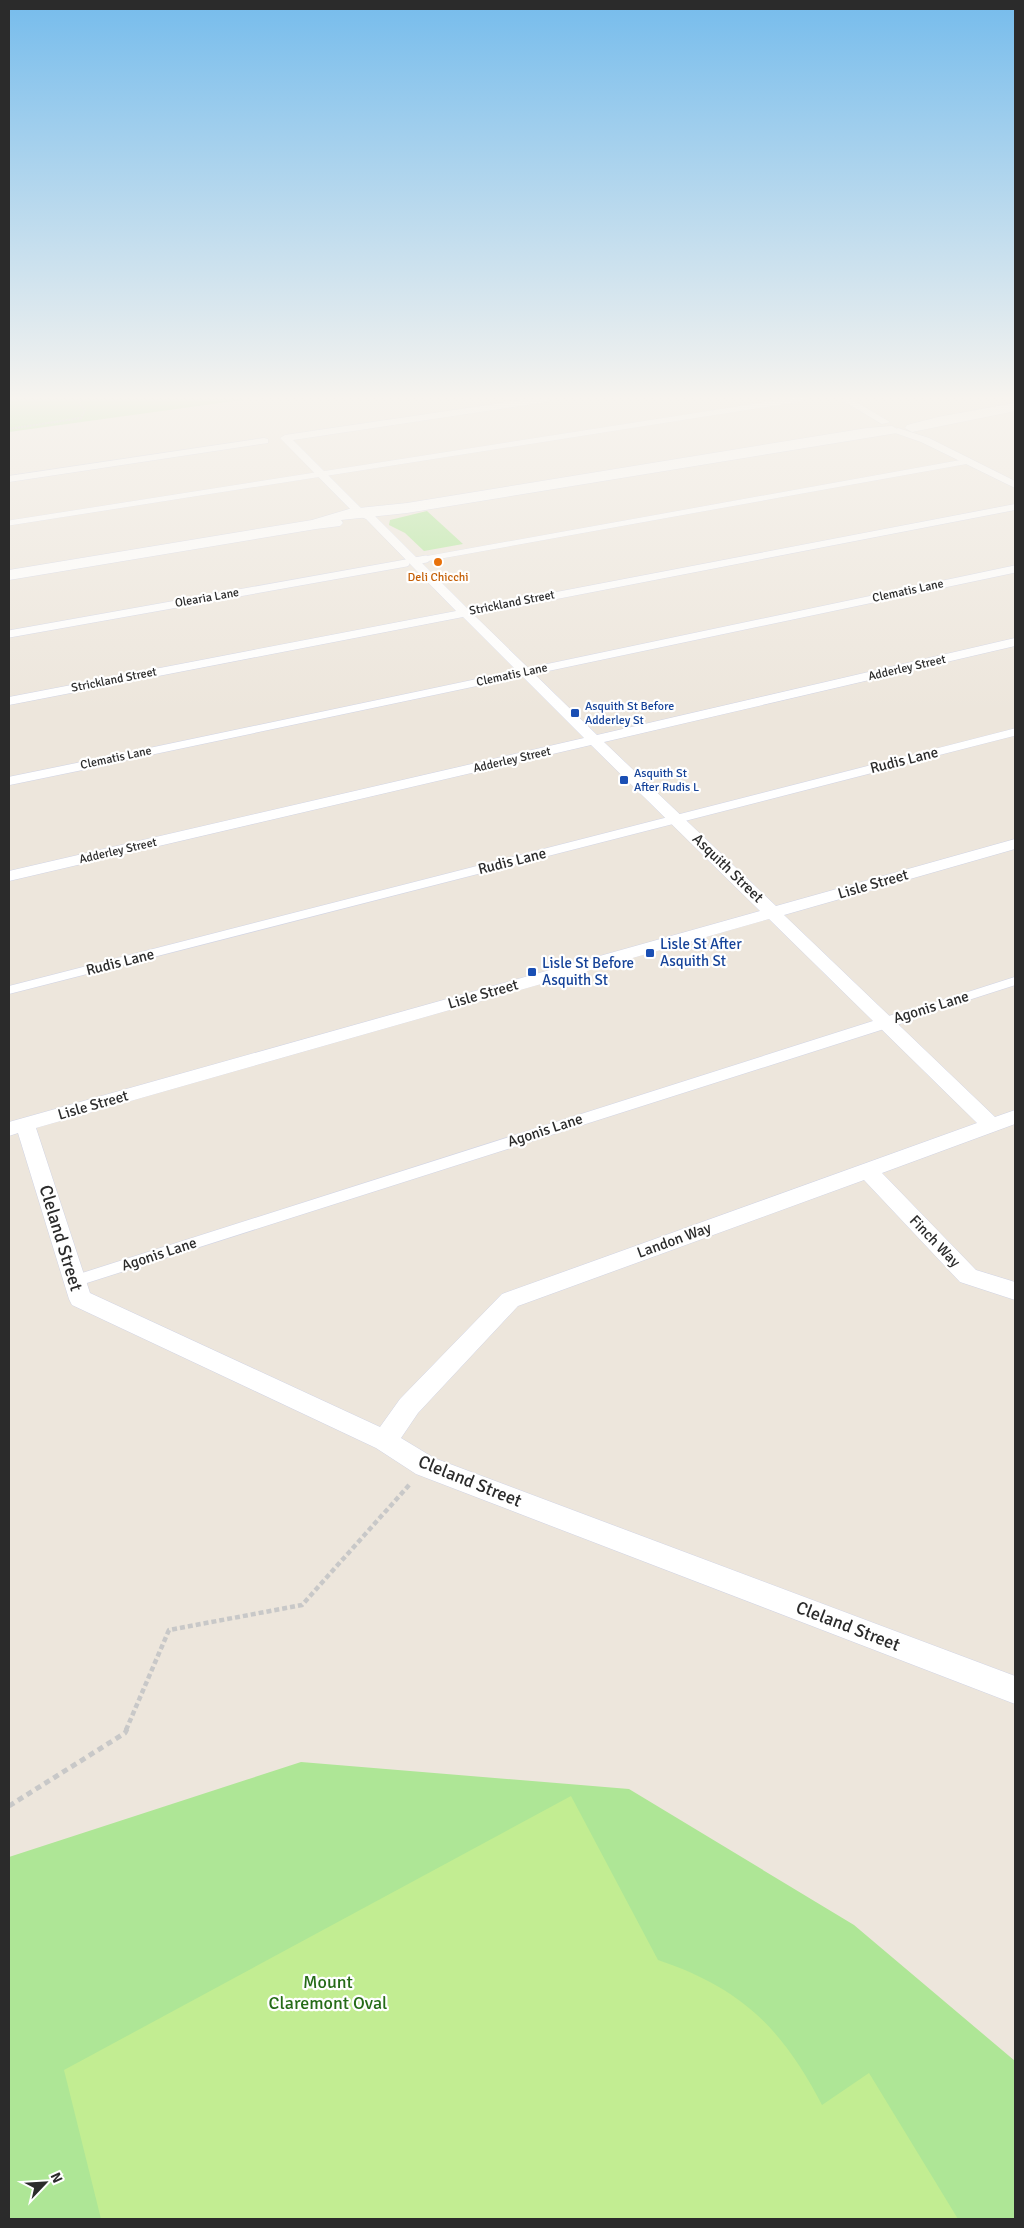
<svg xmlns="http://www.w3.org/2000/svg" width="1024" height="2228" viewBox="0 0 1024 2228" font-family="Signika,sans-serif">
	<style>
		.green { fill: #aee696 }
		.pitch { fill: #c2ed92 }
		.lines { fill: none; stroke-linecap: round; stroke-linejoin: round }
		.lane-far3-casing { stroke: #d1d4e4; stroke-width: 5.5 }
		.lane-far2-casing { stroke: #d1d4e4; stroke-width: 8 }
		.lane-far1-casing { stroke: #d1d4e4; stroke-width: 9 }
		.lane-casing { stroke: #d1d4e4; stroke-width: 12 }
		.street-casing { stroke: #d1d4e4; stroke-width: 1 }
		.secondary-casing { stroke: #d1d4e4; stroke-width: 1 }
		.path-far2 { stroke: #c8c8c8; stroke-width: 2; stroke-dasharray: 2 1; stroke-linecap: butt }
		.path-far1 { stroke: #c8c8c8; stroke-width: 4.5; stroke-dasharray: 5 3; stroke-linecap: butt }
		.path { stroke: #c8c8c8; stroke-width: 5; stroke-dasharray: 6 4.5; stroke-linecap: butt }
		.lane-far3 { stroke: #fff; stroke-width: 5 }
		.lane-far2 { stroke: #fff; stroke-width: 7 }
		.lane-far1 { stroke: #fff; stroke-width: 8 }
		.lane { stroke: #fff; stroke-width: 11 }
		.street { fill: #fff; fill-rule: evenodd }
		.secondary { fill: #fff; fill-rule: evenodd }
		.food-dot { fill: #e8710a; stroke: #fff; stroke-width: 2 }
		.transit-dot { fill: #1a4fb4; stroke: #fff; stroke-width: 2 }
		.labels { text-anchor: middle; dominant-baseline: central; stroke-width: 4.5; stroke-linejoin: round; paint-order: stroke }
		.far-food-label { font-size: 12px; fill: #c56008; stroke: #fff }
		.far-street-label { font-size: 12px; fill: #2b2b2b; stroke: #fff }
		.far-transit-label { font-size: 12px; fill: #164399; stroke: #fff; text-anchor: start }
		.street-label { font-size: 15px; fill: #2b2b2b; stroke: #fff }
		.transit-label { font-size: 15px; fill: #164399; stroke: #fff; text-anchor: start }
		.near-street-label { font-size: 18px; fill: #2b2b2b; stroke: #fff }
		.near-park-label { font-size: 18px; fill: #256b17; stroke: #fff }
	</style>
	<rect width="100%" height="100%" fill="#ede6dc"/>
	<!-- green -->
	<path class="green" d="M 9,399 L 249,399 L 9,432 Z
		M 427,511 L 463,544 L 424,551 L 405,533 L 389,525 L 390,520 Z
		M 301,1762 L 629,1789 L 854,1925 L 1015,2061 L 1015,2219 L 9,2219 L 9,1857 Z"/>
	<!-- pitch -->
	<path class="pitch" d="M 571,1796 L 658,1960 C 741,1988 782,2028 822,2105 L 869,2073 L 958,2219 L 101,2219 L 64,2070 Z"/>
	<g class="lines">
		<defs>
			<path id="lane-far3" d="M 9,523 L 801,399
				M 419,560 L 969,461"/>
			<path id="lane-far2" d="M 415,561 L 426,559
				M 9,634 L 406,563
				M 100,762 L 1015,569
				M 898,762 L 1015,732"/>
			<path id="lane-far1" d="M 9,781 L 106,761
				M 9,990 L 903,761
				M 909,1015 L 1015,981"/>
			<path id="lane" d="M 75,1281 L 913,1014"/>
			<path id="street" d="M 528,399 L 551,399 L 546,402 L 293,440 L 364,511 L 374,515 L 468,609 L 1015,504 L 1015,510 L 474,615 L 597,735 L 1015,638 L 1015,646 L 604,742 L 776,906 L 1015,839 L 1015,849 L 784,915 L 995,1117 L 1015,1110 L 1015,1124 L 882,1173 L 976,1270 L 1015,1282 L 1015,1300 L 960,1282 L 864,1180 L 518,1306 L 418,1413 L 401,1438 L 434,1458 L 1015,1676 L 1015,1704 L 416,1474 L 376,1448 L 72,1305 L 69,1299 L 18,1133 L 9,1136 L 9,1122 L 760,911 L 591,745 L 9,881 L 9,871 L 584,738 L 463,617 L 9,705 L 9,697 L 456,611 L 366,519 L 356,515 L 280,438 L 285,435 ZM 769,919 L 977,1123 L 502,1294 L 400,1399 L 380,1427 L 90,1293 L 36,1128 Z
				M 840,399 L 851,399 L 890,422 L 882,424 Z
				M 898,428 L 929,438 L 1015,481 L 1015,488 L 921,442 L 895,433 L 893,431 Z
				M 264,438 L 268,439 L 268,443 L 9,482 L 9,476 Z"/>
			<path id="secondary" d="M 1015,403 L 1015,411 L 912,432 L 905,428 L 907,425 L 938,417 Z
				M 892,426 L 899,430 L 897,433 L 407,513 L 341,520 L 343,523 L 340,526 L 316,529 L 9,580 L 9,570 L 312,520 L 349,509 L 407,503 L 867,428 Z"/>
		</defs>
		<!-- lane-far3 casing -->
		<use href="#lane-far3" class="lane-far3-casing"/>
		<!-- lane-far2 casing -->
		<use href="#lane-far2" class="lane-far2-casing"/>
		<!-- lane-far1 casing -->
		<use href="#lane-far1" class="lane-far1-casing"/>
		<!-- lane casing -->
		<use href="#lane" class="lane-casing"/>
		<!-- street casing -->
		<use href="#street" class="street-casing"/>
		<!-- secondary casing -->
		<use href="#secondary" class="secondary-casing"/>
		<!-- path-far2 -->
		<path class="path-far2" d="M 9,429 L 81,418 L 85,410 L 79,403 L 84,399"/>
		<!-- path-far1 -->
		<path class="path-far1" d="M 126,1730 L 169,1630 L 302,1605 L 410,1484"/>
		<!-- path -->
		<path class="path" d="M 9,1806 L 125,1733 L 127,1729"/>
		<!-- lane-far3 -->
		<use href="#lane-far3" class="lane-far3"/>
		<!-- lane-far2 -->
		<use href="#lane-far2" class="lane-far2"/>
		<!-- lane-far1 -->
		<use href="#lane-far1" class="lane-far1"/>
		<!-- lane -->
		<use href="#lane" class="lane"/>
		<!-- street -->
		<use href="#street" class="street"/>
		<!-- secondary -->
		<use href="#secondary" class="secondary"/>
	</g>
	<!-- sky -->
	<linearGradient id="sky" x2="0" y2="1"><stop stop-color="#76bcec"/><stop offset="0.56" stop-color="#f7f4ef"/><stop offset="1" stop-color="#f7f4ef" stop-opacity="0"/></linearGradient>
	<rect width="1024" height="711" fill="url(#sky)"/>
	<!-- markers -->
	<circle class="food-dot" cx="438" cy="562" r="5"/>
	<g class="transit-dot">
		<rect x="570" y="708" width="10" height="10" rx="2.5"/>
		<rect x="619" y="775" width="10" height="10" rx="2.5"/>
		<rect x="645" y="948" width="10" height="10" rx="2.5"/>
		<rect x="527" y="967" width="10" height="10" rx="2.5"/>
	</g>
	<g class="labels">
		<!-- far-food labels -->
		<g class="far-food-label">
			<text x="438" y="577">Deli Chicchi</text>
		</g>
		<!-- far-street labels -->
		<g class="far-street-label">
			<text transform="translate(908 591) rotate(-12)">Clematis Lane</text>
			<text transform="translate(207 598) rotate(-10)">Olearia Lane</text>
			<text transform="translate(512 603) rotate(-11)">Strickland Street</text>
			<text transform="translate(907 668) rotate(-13)">Adderley Street</text>
			<text transform="translate(512 675) rotate(-12)">Clematis Lane</text>
			<text transform="translate(114 680) rotate(-11)">Strickland Street</text>
			<text transform="translate(116 758) rotate(-12)">Clematis Lane</text>
			<text transform="translate(512 760) rotate(-13)">Adderley Street</text>
			<text transform="translate(118 851) rotate(-13)">Adderley Street</text>
		</g>
		<!-- far-transit labels -->
		<g class="far-transit-label">
			<text x="585" y="706">Asquith St Before<tspan x="585" dy="14">Adderley St</tspan></text>
			<text x="634" y="773">Asquith St<tspan x="634" dy="14">After Rudis L</tspan></text>
		</g>
		<!-- street labels -->
		<g class="street-label">
			<text transform="translate(904 760) rotate(-14)">Rudis Lane</text>
			<text transform="translate(512 861) rotate(-14)">Rudis Lane</text>
			<text transform="translate(728 868) rotate(44)">Asquith Street</text>
			<text transform="translate(873 884) rotate(-16)">Lisle Street</text>
			<text transform="translate(120 962) rotate(-14)">Rudis Lane</text>
			<text transform="translate(483 994) rotate(-16)">Lisle Street</text>
			<text transform="translate(931 1007) rotate(-17)">Agonis Lane</text>
			<text transform="translate(93 1105) rotate(-16)">Lisle Street</text>
			<text transform="translate(545 1130) rotate(-18)">Agonis Lane</text>
			<text transform="translate(674 1240) rotate(-20)">Landon Way</text>
			<text transform="translate(935 1241) rotate(46)">Finch Way</text>
			<text transform="translate(159 1254) rotate(-18)">Agonis Lane</text>
		</g>
		<!-- transit labels -->
		<g class="transit-label">
			<text x="660" y="944">Lisle St After<tspan x="660" dy="17">Asquith St</tspan></text>
			<text x="542" y="963">Lisle St Before<tspan x="542" dy="17">Asquith St</tspan></text>
		</g>
		<!-- near-street labels -->
		<g class="near-street-label">
			<text transform="translate(61 1238) rotate(73)">Cleland Street</text>
			<text transform="translate(470 1481) rotate(22)">Cleland Street</text>
			<text transform="translate(848 1626) rotate(21)">Cleland Street</text>
		</g>
		<!-- near-park labels -->
		<g class="near-park-label">
			<text x="328" y="1982">Mount<tspan x="328" dy="21">Claremont Oval</tspan></text>
		</g>
	</g>
	<!-- border -->
	<rect width="1024" height="2228" fill="none" stroke="#2b2b2b" stroke-width="20"/>
	<!-- north arrow -->
	<g transform="translate(45 2183) rotate(65)" stroke="#ffffff" stroke-width="4" paint-order="stroke">
	<path d="M0-4L9 19L0 12L-9 19Z" fill="#2b2b2b"/>
	<text y="-8" font-size="14" font-weight="bold" text-anchor="middle" fill="#2b2b2b">N</text>
	</g>
</svg>
